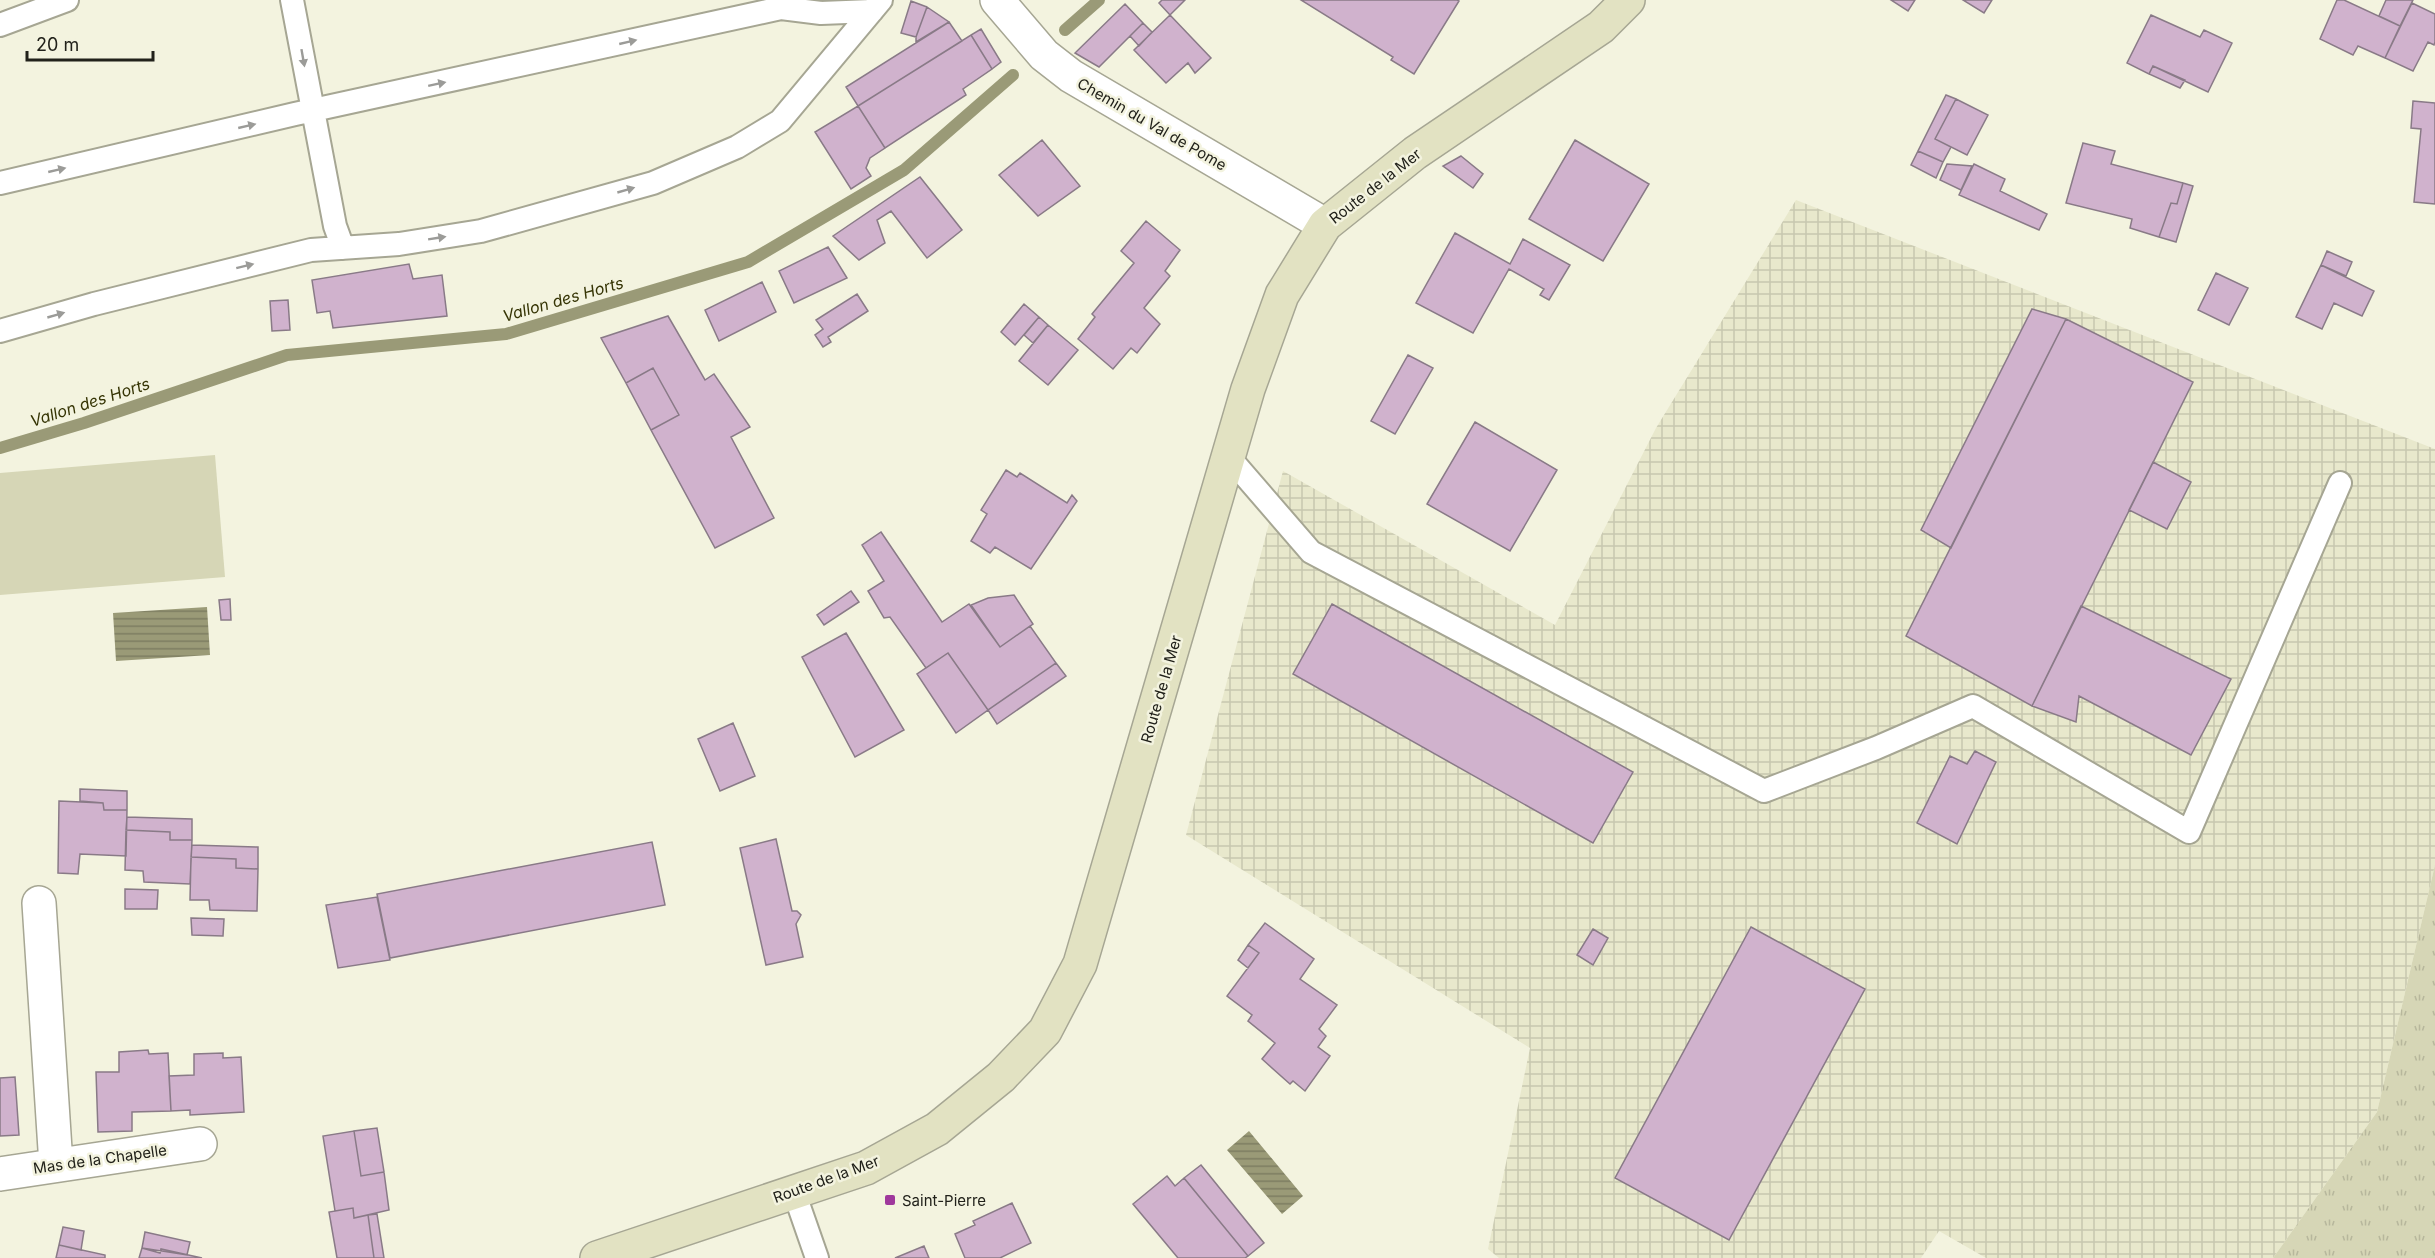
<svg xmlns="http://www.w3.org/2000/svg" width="2435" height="1258" viewBox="0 0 2435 1258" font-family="Inter,sans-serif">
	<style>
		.industrial { fill: url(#industrial-grid) }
		.grass { fill: url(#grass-tufts) }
		.pitch { fill: #d6d6b6 }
		.water { fill: url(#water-rules) }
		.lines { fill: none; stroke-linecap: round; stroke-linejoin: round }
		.stream { stroke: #9a9a77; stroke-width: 12 }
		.building { fill: #d0b2cd; stroke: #897a87; stroke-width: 1.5 }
		.service-casing { stroke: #a6a693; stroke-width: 26 }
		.minor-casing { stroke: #a6a693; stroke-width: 36 }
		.secondary-casing { stroke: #a6a693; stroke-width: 36 }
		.service { stroke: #fff; stroke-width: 22 }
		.minor { stroke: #fff; stroke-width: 33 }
		.secondary { stroke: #e2e2c2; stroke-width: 33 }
		.oneway { fill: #9b9b98 }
		.poi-dot { fill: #9f389c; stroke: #f3f3df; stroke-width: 2 }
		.labels { text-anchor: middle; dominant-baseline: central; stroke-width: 5; stroke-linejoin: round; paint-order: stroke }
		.street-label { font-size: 15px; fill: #21211a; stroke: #f3f3df }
		.poi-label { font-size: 15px; fill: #21211a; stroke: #f3f3df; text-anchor: start }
		.water-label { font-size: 16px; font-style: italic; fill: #353404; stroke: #f3f3df }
	</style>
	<defs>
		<pattern id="industrial-grid" width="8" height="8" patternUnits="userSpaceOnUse" patternTransform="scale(1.5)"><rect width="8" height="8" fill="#e8e8cc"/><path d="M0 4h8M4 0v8" fill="none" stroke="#c7c7af"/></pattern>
		<pattern id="grass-tufts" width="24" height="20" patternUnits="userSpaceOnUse" patternTransform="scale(1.5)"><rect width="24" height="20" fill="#d6d6b6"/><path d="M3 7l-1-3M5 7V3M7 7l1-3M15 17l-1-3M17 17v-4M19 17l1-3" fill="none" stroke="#b7b79c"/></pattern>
		<pattern id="water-rules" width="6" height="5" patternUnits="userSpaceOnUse" patternTransform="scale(1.5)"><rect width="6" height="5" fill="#9a9a77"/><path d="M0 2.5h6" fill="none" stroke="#7d7d61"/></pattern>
	</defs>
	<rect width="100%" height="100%" fill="#f3f3df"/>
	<!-- industrial -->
	<path class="industrial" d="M 1796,200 L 2435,449 L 2435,865 L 2377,1112 L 2273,1258 L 1986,1258 L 1939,1231 L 1921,1258 L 1499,1258 L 1488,1249 L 1530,1048 L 1186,835 L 1283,471 L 1555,625 L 1656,428 Z"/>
	<!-- grass -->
	<path class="grass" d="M 2435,865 L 2435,1258 L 2273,1258 L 2377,1112 Z"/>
	<!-- pitch -->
	<path class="pitch" d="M 215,455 L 225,577 L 0,595 L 0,473 Z"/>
	<!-- water -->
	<path class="water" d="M 207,607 L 210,655 L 116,661 L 113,613 Z
		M 1249,1131 L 1303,1196 L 1282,1214 L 1227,1150 Z"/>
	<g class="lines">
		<!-- stream -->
		<path class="stream" d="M 1065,30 L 1099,0
			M 0,448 L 84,423 L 287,355 L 506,334 L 748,262 L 904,170 L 1013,75"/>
	</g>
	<!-- building -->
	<path class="building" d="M 1162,0 L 1185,0 L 1170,15 L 1159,3 Z
		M 1301,0 L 1457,0 L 1459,1 L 1414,74 L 1391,60 L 1393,57 Z
		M 1891,0 L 1915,0 L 1908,11 Z
		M 1963,0 L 1992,0 L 1984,13 Z
		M 2337,0 L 2344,0 L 2400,26 L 2385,58 L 2358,46 L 2353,55 L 2320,39 Z
		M 2386,0 L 2413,0 L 2400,26 L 2379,16 Z
		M 911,1 L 927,7 L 916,37 L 901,33 Z
		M 2412,3 L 2435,14 L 2435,42 L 2434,45 L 2428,42 L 2413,71 L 2385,58 Z
		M 1125,4 L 1143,23 L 1099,67 L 1075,53 Z
		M 927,7 L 949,22 L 916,42 L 916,37 Z
		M 1170,15 L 1211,58 L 1195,73 L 1188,63 L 1166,83 L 1134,50 Z
		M 2151,15 L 2200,37 L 2204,30 L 2232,43 L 2208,92 L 2153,66 L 2149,74 L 2127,63 Z
		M 949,22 L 962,41 L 858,106 L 846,87 Z
		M 1143,23 L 1152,32 L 1139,46 L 1130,36 Z
		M 981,29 L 1001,62 L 992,69 L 971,35 Z
		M 971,35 L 992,69 L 963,89 L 966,95 L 885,148 L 858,106 Z
		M 2153,66 L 2185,80 L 2180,88 L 2149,74 Z
		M 1946,95 L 1956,99 L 1935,139 L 1951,147 L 1943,162 L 1918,151 Z
		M 1956,99 L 1988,115 L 1967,155 L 1935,139 Z
		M 2413,101 L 2435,103 L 2435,204 L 2414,202 L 2421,129 L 2411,128 Z
		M 858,106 L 885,148 L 870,158 L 866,168 L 871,176 L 851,189 L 815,132 Z
		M 1042,140 L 1080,186 L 1038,216 L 999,175 Z
		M 1575,140 L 1649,184 L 1603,261 L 1529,219 Z
		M 2083,143 L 2115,151 L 2111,164 L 2183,183 L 2177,204 L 2171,203 L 2159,237 L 2130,228 L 2132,219 L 2066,203 Z
		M 1918,151 L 1943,162 L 1936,178 L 1911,165 Z
		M 1461,156 L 1483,174 L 1473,188 L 1443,166 Z
		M 1947,164 L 1972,166 L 1961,190 L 1940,180 Z
		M 1974,164 L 2005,179 L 2000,191 L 2047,214 L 2039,230 L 1959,195 Z
		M 920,177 L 962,230 L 927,258 L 891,211 L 877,220 L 885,243 L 859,260 L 833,236 Z
		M 2183,183 L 2193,186 L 2176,242 L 2159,237 L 2171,203 L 2177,204 Z
		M 1146,221 L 1180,250 L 1165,271 L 1170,276 L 1144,308 L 1160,324 L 1137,353 L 1131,348 L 1113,369 L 1078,339 L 1095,317 L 1092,314 L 1134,263 L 1121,251 Z
		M 1455,233 L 1510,264 L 1523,239 L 1570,265 L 1549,300 L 1540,295 L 1544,289 L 1509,269 L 1473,333 L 1416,303 Z
		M 828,247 L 847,278 L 794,303 L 779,271 Z
		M 2327,251 L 2352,262 L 2346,276 L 2321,265 Z
		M 409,264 L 413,279 L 442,275 L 447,316 L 333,328 L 330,311 L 317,313 L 312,280 Z
		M 2321,265 L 2374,291 L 2362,316 L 2334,303 L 2322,329 L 2296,317 Z
		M 2216,273 L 2248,288 L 2229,325 L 2198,310 Z
		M 762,282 L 776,312 L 719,341 L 705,310 Z
		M 857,294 L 868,311 L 828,337 L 831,342 L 823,347 L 815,335 L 823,329 L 816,320 Z
		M 288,300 L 290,330 L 272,331 L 270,301 Z
		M 1024,304 L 1039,317 L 1015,345 L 1001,332 Z
		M 2032,309 L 2066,319 L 1951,548 L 1921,530 Z
		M 668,316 L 705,380 L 714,374 L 750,427 L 731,437 L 774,518 L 715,548 L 651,430 L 679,415 L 653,368 L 626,383 L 601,338 Z
		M 1039,317 L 1048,325 L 1033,343 L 1024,335 Z
		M 2066,319 L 2193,382 L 2032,706 L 1906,636 Z
		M 1048,325 L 1078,350 L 1048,385 L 1019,361 Z
		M 1408,355 L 1433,368 L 1395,434 L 1371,421 Z
		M 653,368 L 679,415 L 651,430 L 626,383 Z
		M 1475,422 L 1557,470 L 1510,551 L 1427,504 Z
		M 2153,462 L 2191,482 L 2167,529 L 2129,510 Z
		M 1006,470 L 1017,477 L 1020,473 L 1067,503 L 1072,495 L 1077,501 L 1031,569 L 995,547 L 990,553 L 971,541 L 987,514 L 981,510 Z
		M 881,532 L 942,622 L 969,604 L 1000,647 L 1030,626 L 1056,663 L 988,710 L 948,653 L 926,668 L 890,617 L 884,618 L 868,591 L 884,581 L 862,545 Z
		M 851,591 L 859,602 L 824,625 L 817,615 Z
		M 1014,595 L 1033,624 L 1000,647 L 971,605 L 988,598 Z
		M 230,599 L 231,620 L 221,620 L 219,600 Z
		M 1332,604 L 1633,772 L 1593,843 L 1293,674 Z
		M 2081,606 L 2231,679 L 2191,755 L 2079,696 L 2076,722 L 2032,706 Z
		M 846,633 L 904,730 L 855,757 L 802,657 Z
		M 948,653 L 988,710 L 956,733 L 917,674 Z
		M 1056,663 L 1066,676 L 997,724 L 988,710 Z
		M 733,723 L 755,776 L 720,791 L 698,739 Z
		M 1975,751 L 1996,762 L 1957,844 L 1917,823 L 1950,756 L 1967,764 Z
		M 80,789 L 127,791 L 127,810 L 104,810 L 103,803 L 80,801 Z
		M 59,801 L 103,803 L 104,810 L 127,810 L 126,856 L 80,854 L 78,874 L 58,873 Z
		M 127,817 L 192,819 L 192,840 L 170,840 L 170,832 L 126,830 Z
		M 126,830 L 170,832 L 170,840 L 192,840 L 190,884 L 144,882 L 143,871 L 125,870 Z
		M 776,839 L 792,911 L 797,911 L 801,915 L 796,924 L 803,957 L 766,965 L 740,848 Z
		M 652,842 L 665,905 L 390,958 L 377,894 Z
		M 192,845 L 258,847 L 258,869 L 236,868 L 236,859 L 191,857 Z
		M 191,857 L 236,859 L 236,868 L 258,869 L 257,911 L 210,910 L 209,900 L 190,900 Z
		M 125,889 L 158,890 L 157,909 L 125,909 Z
		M 377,897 L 390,960 L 338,968 L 326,905 Z
		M 191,918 L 224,919 L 223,936 L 192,935 Z
		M 1265,923 L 1314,959 L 1300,979 L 1337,1005 L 1319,1029 L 1326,1036 L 1318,1047 L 1330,1056 L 1305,1091 L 1293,1081 L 1290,1084 L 1262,1059 L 1275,1043 L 1248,1021 L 1252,1015 L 1227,996 L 1259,953 L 1248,945 Z
		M 1751,927 L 1865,989 L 1729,1240 L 1615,1178 Z
		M 1593,929 L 1608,938 L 1593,965 L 1577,955 Z
		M 1248,945 L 1259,953 L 1248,968 L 1238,960 Z
		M 148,1050 L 149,1054 L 168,1053 L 171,1111 L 132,1112 L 132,1131 L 98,1132 L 96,1072 L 119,1072 L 119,1052 Z
		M 223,1053 L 223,1058 L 241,1057 L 244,1112 L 190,1115 L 190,1110 L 171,1111 L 169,1076 L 194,1075 L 194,1054 Z
		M 15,1077 L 19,1135 L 0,1136 L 0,1078 Z
		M 377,1128 L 384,1172 L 361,1176 L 354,1131 Z
		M 354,1131 L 361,1176 L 384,1172 L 389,1210 L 354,1218 L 353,1208 L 335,1211 L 323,1136 Z
		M 1201,1165 L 1264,1243 L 1248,1256 L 1184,1178 Z
		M 1167,1176 L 1175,1186 L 1184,1178 L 1248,1256 L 1245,1258 L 1178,1258 L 1133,1204 Z
		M 1012,1203 L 1031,1243 L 1000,1258 L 965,1258 L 955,1234 L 975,1225 L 973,1221 Z
		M 353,1208 L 354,1218 L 368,1215 L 374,1258 L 337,1258 L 329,1212 Z
		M 377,1214 L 384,1258 L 374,1258 L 368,1215 Z
		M 63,1227 L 84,1231 L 81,1250 L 59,1245 Z
		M 145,1232 L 190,1242 L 187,1255 L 142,1248 Z
		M 59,1245 L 105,1255 L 105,1258 L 56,1258 Z
		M 924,1246 L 929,1258 L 895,1258 Z
		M 142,1248 L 160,1253 L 161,1249 L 202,1258 L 139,1258 Z"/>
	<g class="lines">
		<defs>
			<path id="service" d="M 292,0 L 335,226 L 343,248
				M 0,25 L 67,0
				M 0,183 L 295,114 L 781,8 L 821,13 L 872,11
				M 0,331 L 94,304 L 311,250 L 399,244 L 481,231 L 653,183 L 737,147 L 780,121 L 881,0
				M 1228,456 L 1311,552 L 1764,791 L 1876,748 L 1973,706 L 2189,832 L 2340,483
				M 794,1192 L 817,1258"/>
			<path id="minor" d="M 997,0 L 1044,55 L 1071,76 L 1325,225
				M 39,903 L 56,1165
				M 0,1174 L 200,1144"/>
			<path id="secondary" d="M 597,1258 L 866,1168 L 937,1129 L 1001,1077 L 1045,1031 L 1080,964 L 1248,389 L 1282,295 L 1325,225 L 1415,153 L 1601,27 L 1628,0"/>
		</defs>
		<!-- service casing -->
		<use href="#service" class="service-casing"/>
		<!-- minor casing -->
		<use href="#minor" class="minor-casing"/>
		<!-- secondary casing -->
		<use href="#secondary" class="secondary-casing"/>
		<!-- service -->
		<use href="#service" class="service"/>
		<!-- minor -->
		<use href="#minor" class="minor"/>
		<!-- secondary -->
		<use href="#secondary" class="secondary"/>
	</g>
	<!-- one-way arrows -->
	<defs><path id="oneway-solid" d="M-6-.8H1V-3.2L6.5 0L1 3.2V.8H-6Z" transform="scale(1.5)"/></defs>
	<g class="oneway">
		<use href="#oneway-solid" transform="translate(628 42) rotate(-13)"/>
		<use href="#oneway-solid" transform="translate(303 58) rotate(80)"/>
		<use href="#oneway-solid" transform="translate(437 84) rotate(-12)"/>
		<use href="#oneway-solid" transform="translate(247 126) rotate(-13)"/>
		<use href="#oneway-solid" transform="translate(57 170) rotate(-13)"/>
		<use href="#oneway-solid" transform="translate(626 190) rotate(-16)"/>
		<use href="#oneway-solid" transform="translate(437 238) rotate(-9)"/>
		<use href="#oneway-solid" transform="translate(245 266) rotate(-14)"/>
		<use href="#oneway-solid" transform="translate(56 315) rotate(-16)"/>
	</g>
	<!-- markers -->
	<rect class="poi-dot" x="884" y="1194" width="12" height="12" rx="3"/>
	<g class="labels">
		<!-- street labels -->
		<g class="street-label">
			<text transform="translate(1152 124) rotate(30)">Chemin du Val de Pome</text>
			<text transform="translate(1375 186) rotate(-38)">Route de la Mer</text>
			<text transform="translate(1161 689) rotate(-74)">Route de la Mer</text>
			<text transform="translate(100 1159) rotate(-8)">Mas de la Chapelle</text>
			<text transform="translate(826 1179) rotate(-20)">Route de la Mer</text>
		</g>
		<!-- poi labels -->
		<g class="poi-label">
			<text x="902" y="1200">Saint-Pierre</text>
		</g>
		<!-- water labels -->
		<g class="water-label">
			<text transform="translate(563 299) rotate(-16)">Vallon des Horts</text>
			<text transform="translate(90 402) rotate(-18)">Vallon des Horts</text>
		</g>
	</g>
	<!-- scale -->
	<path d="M27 51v9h126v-9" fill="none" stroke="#21211a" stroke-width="3"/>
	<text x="36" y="51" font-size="18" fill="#21211a" stroke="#f3f3df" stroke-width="4.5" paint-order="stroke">20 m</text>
</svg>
